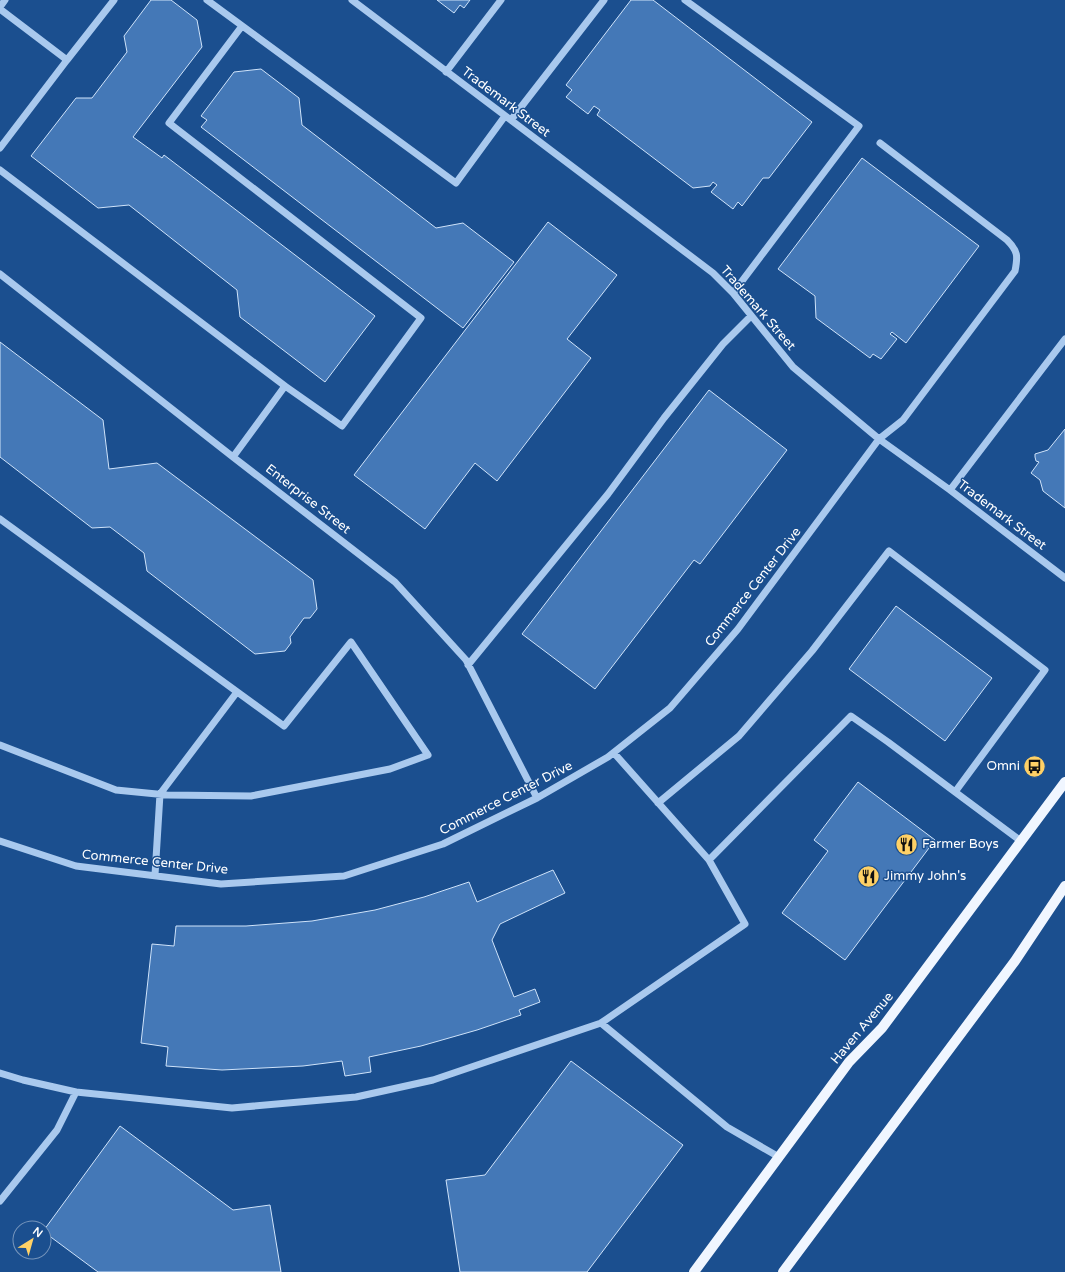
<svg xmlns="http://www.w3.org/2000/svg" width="1065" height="1272" viewBox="0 0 1065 1272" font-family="'Varela Round',sans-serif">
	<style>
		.building { fill: #4478b7; stroke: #cfe3fa }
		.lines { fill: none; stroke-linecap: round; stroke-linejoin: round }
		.minor { stroke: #a9c9ee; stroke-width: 7 }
		.major { stroke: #f0f6ff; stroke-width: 10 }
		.labels { text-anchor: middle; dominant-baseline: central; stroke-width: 3; stroke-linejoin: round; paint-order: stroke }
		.street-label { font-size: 13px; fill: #fff; stroke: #1b4f8f }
		.poi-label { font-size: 13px; fill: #fff; stroke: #1b4f8f; text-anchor: start }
	</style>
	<rect width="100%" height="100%" fill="#1b4f8f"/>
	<!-- building -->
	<path class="building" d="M 151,0 L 171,0 L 197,20 L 202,47 L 133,137 L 162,158 L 164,155 L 375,316 L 325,382 L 240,317 L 237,290 L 129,205 L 98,208 L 31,156 L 76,98 L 92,98 L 127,52 L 124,36 Z
		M 437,0 L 470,0 L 464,8 L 460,5 L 454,13 Z
		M 631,0 L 653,0 L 812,122 L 769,178 L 763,178 L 742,206 L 738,202 L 733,209 L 711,192 L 717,185 L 713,182 L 710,186 L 693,188 L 597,115 L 600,110 L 594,106 L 588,114 L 566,97 L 572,90 L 566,85 Z
		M 261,69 L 299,98 L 302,125 L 436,228 L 463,223 L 514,262 L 463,328 L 201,127 L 207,120 L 201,116 L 234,72 Z
		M 862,158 L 979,246 L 906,343 L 892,332 L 890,334 L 897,339 L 881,359 L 873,354 L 870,358 L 816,318 L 815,296 L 778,269 Z
		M 548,222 L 617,275 L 567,339 L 591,358 L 497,481 L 475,463 L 425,529 L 354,475 Z
		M 0,342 L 103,420 L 109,469 L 157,463 L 313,580 L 317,609 L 310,618 L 304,618 L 290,637 L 291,643 L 285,651 L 255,654 L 147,571 L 144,553 L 110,527 L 92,528 L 0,457 Z
		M 709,390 L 787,450 L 700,564 L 694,560 L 595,689 L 522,634 Z
		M 1065,429 L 1065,508 L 1043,491 L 1040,480 L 1031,473 L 1039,462 L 1036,461 L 1035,457 L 1035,454 L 1048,450 Z
		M 896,606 L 992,678 L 945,741 L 849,669 Z
		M 858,782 L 935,840 L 845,960 L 782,913 L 828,851 L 814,840 Z
		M 553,870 L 565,893 L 500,924 L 492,940 L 514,997 L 535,989 L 540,1002 L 519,1010 L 521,1015 L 477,1030 L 421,1046 L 369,1057 L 371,1072 L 345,1076 L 342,1061 L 303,1066 L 222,1070 L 166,1066 L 168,1047 L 141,1043 L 152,944 L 174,946 L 176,926 L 246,926 L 312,921 L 375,910 L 424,897 L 469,882 L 477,902 Z
		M 571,1061 L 683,1145 L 587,1272 L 460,1272 L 446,1180 L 485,1175 Z
		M 120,1126 L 233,1210 L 270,1205 L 281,1272 L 98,1272 L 44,1232 L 44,1230 Z"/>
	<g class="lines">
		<!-- minor -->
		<path class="minor" d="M 207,0 L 456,183 L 505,116
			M 352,0 L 713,273 L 733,293 L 793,367 L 879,439 L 950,490 L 1065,578
			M 685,0 L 859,126 L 733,293
			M 0,7 L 5,0
			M 0,9 L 67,60 L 0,148
			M 242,26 L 169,123 L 421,318 L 342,426 L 285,386
			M 67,60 L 114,0
			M 446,72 L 501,0
			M 511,120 L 604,0
			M 0,170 L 285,386 L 233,457
			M 0,274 L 233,457 L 395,582 L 466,660 L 537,798
			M 950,490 L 1065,339
			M 0,519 L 284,726 L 351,642 L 428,755 L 390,769 L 251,796 L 167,795 L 116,790 L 0,745
			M 468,665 L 608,494 L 664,418 L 723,344 L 751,316
			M 614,753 L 709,860
			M 658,803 L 739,736 L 812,651 L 889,551 L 1045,670 L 955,792
			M 0,841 L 76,866 L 221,884 L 344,876 L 443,844 L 537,798 L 608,757 L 670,708 L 738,629 L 879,439 L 903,420 L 1015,271 C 1018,256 1018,251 1007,240 L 880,143
			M 155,875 L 160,794 L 237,692
			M 601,1023 L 727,1127 L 779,1157
			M 0,1073 L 23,1080 L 76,1092 L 57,1130 L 0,1201
			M 76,1092 L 232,1108 L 356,1097 L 433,1080 L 601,1023 L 745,924 L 709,860 L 851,716 L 888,742 L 1021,841"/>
		<!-- major -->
		<path class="major" d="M 694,1272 L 849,1062 L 882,1028 L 1065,782
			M 783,1272 L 1015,961 L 1065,886"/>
	</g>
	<!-- icons -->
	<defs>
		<symbol id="bus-disc" viewBox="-11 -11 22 22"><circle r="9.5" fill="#ffd166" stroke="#1b4f8f"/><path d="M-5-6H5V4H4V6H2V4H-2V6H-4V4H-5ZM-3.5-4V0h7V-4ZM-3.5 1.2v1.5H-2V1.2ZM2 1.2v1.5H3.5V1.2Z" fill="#111"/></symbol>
		<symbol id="restaurant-disc" viewBox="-11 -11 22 22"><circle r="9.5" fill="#ffd166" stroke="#1b4f8f"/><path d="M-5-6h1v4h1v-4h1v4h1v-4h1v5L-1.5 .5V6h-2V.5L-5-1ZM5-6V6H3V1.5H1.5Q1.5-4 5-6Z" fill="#111"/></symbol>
	</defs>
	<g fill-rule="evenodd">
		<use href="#bus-disc" x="1022" y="754" width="25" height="25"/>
		<use href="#restaurant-disc" x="894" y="832" width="25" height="25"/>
		<use href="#restaurant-disc" x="856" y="864" width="25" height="25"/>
	</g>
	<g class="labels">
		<!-- street labels -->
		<g class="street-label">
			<text transform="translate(506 102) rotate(37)">Trademark Street</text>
			<text transform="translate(758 308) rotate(49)">Trademark Street</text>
			<text transform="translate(308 499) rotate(38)">Enterprise Street</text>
			<text transform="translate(1002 515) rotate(37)">Trademark Street</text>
			<text transform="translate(753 587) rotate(-52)">Commerce Center Drive</text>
			<text transform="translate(506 798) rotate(-27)">Commerce Center Drive</text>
			<text transform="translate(155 862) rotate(6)">Commerce Center Drive</text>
			<text transform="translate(862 1028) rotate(-50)">Haven Avenue</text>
		</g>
		<!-- poi labels -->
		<g class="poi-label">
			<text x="1020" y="766" text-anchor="end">Omni</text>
			<text x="922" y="844">Farmer Boys</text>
			<text x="884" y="876">Jimmy John's</text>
		</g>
	</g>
	<!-- north arrow -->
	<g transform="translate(32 1240) rotate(37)"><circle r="19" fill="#1b4f8f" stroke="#7695bc"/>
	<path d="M0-3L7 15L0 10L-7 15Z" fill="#ffd166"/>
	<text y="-6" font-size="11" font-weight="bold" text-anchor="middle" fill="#ffffff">N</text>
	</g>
</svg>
